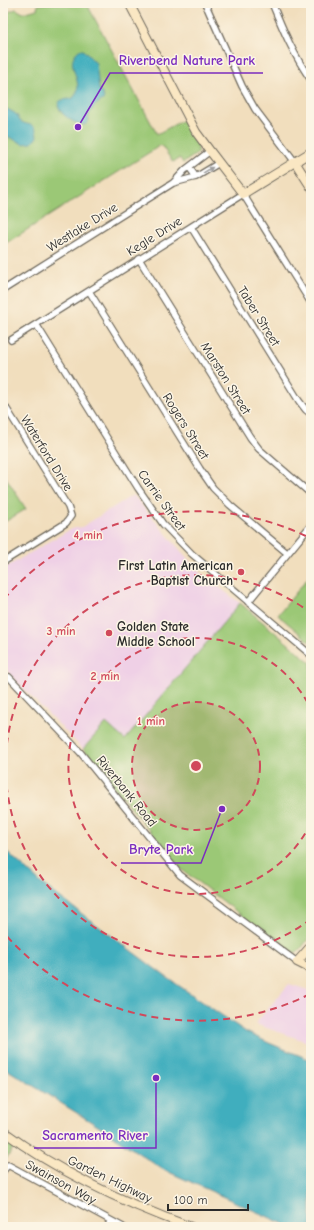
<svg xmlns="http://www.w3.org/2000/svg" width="314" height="1230" viewBox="0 0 314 1230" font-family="'Comic Neue',sans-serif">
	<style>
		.built { fill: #efd0e6 }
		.green { fill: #9bc876; stroke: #637a50 }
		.water { fill: #40aebe; stroke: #366c74 }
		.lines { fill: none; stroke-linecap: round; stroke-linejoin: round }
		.street-casing { stroke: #706a5e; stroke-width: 8 }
		.secondary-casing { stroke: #706a5e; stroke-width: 10 }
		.street { stroke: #fff; stroke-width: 5.5 }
		.secondary { stroke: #fae7c3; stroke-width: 8 }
		.oneway { fill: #a0a0a0 }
		.ring { fill: none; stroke: #d1495b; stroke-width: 2; stroke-dasharray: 7 5 }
		.poi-dot { fill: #d1495b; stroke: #fcf5e5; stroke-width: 1.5 }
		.labels { text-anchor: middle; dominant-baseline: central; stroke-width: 3; stroke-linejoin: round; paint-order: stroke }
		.street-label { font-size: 13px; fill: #2b2b2b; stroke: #fcf5e5 }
		.poi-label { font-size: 13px; font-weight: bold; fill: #2b2b2b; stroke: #fcf5e5; text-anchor: end }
		.centre { fill: #d1495b; stroke: #fcf5e5; stroke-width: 2 }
		.ring-label { font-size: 12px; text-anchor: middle; font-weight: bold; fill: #d1495b; stroke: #fcf5e5; stroke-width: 3; stroke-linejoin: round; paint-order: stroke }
		.leader { fill: none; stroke: #7b2cbf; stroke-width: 1.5 }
		.callout-dot { fill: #7b2cbf; stroke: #fcf5e5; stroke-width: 1.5 }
		.callout-label { font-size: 14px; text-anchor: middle; font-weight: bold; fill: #7b2cbf; stroke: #fcf5e5; stroke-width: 3; stroke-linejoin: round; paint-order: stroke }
	</style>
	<rect width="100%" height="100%" fill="#fcf5e5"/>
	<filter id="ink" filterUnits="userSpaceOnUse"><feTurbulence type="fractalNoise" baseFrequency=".025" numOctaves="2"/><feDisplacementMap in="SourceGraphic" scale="8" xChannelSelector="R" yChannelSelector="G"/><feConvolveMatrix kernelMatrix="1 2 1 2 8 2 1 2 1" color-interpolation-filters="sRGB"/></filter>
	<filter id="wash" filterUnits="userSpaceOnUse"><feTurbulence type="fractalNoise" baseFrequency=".012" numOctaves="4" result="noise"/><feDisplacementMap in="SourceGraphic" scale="16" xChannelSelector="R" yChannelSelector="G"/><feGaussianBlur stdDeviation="0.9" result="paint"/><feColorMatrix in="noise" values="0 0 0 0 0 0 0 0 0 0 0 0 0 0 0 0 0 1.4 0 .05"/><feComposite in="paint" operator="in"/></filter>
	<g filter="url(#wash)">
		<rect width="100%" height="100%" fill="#f1debd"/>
		<!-- built -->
		<path class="built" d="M 133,495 L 199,572 L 240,603 L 125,740 L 106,723 L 83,749 L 9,674 L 3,662 L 3,569 L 71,529 L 82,527 Z
			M 289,984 L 311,991 L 311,1043 L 255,1024 Z"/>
		<!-- green -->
		<path class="green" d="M 48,3 L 88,3 L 89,8 L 157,134 L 183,120 L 198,145 L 198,153 L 183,163 L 180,158 L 173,162 L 161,145 L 3,245 L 3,14 L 16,9 L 23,13 L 37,9 L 38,5 Z
			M 3,473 L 26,509 L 3,523 Z
			M 311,574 L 311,643 L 278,615 Z
			M 240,603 L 311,663 L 311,935 L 300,950 L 294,953 L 274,940 L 181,869 L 83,749 L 106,723 L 125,740 Z
			M 3,1137 L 14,1146 L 8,1157 L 3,1160 Z"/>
		<!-- water -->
		<path class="water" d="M 79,50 L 83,50 L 96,63 L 99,89 L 104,97 L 103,100 C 98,103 94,106 91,111 C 87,116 90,122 85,125 C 74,124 62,116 58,106 C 59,97 66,101 73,98 C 88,83 61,64 79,50 Z
			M 3,107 C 7,109 14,112 17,115 C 18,117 19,119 20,121 C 29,127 36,121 37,137 L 32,143 L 23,144 L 3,134 Z
			M 3,848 L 42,884 L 165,976 L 246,1032 L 269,1043 L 311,1060 L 311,1227 L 294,1227 L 286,1225 L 162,1169 L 101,1128 L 3,1067 Z"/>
	</g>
	<g filter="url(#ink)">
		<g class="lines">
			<defs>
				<path id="street" d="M 205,3 L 242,86 L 255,109 L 295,162
					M 272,3 C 283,30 294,56 311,80
					M 189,167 L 196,177
					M 173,183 L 196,177 L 219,163
					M 191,227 L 299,401 L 306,410 L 311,414
					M 139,259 L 250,437 L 259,449 L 311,494
					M 3,290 L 173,183 L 185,170 L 210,151
					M 89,291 L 200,469 L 213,488 L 230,505 L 287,553
					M 36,324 L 138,488 L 163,524 L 192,554 L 311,655
					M 11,340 L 243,194 L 311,303
					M 3,403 L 68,507 L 71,516 L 66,523 L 3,562
					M 248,602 L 311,525
					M 9,677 L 80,752 L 180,875 L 297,962
					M 3,1171 L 8,1165 L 123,1227
					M 107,1227 L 111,1221"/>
				<path id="secondary" d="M 129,3 L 196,132 L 210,151 L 243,194 L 311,152
					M 295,162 L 311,187
					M 311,946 L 297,962 L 311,969
					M 3,1131 C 60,1173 124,1203 191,1227"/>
			</defs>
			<!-- street casing -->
			<use href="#street" class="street-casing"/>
			<!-- secondary casing -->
			<use href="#secondary" class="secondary-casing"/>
			<!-- street -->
			<use href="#street" class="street"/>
			<!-- secondary -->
			<use href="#secondary" class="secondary"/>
		</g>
		<!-- one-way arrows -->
		<defs><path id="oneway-solid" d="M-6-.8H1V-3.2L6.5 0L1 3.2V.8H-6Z"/></defs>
		<use class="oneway" href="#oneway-solid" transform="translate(208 170) rotate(-31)"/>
	</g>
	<!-- distance rings -->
	<circle cx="196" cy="766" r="64" fill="#d1495b" fill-opacity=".12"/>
	<g class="ring">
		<circle cx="196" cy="766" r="64"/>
		<path d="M311 823A128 128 0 1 1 311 709"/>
		<path d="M311 919A191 191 0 1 1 311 613"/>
		<path d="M310 994A255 255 0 0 1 4 933M4 599A255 255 0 0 1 310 538"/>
	</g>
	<!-- markers -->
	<g class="poi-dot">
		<circle cx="241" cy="572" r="4"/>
		<circle cx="109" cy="633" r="4"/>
	</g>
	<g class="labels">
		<!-- street labels -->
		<g class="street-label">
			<text transform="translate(82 227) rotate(-32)">Westlake Drive</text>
			<text transform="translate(154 236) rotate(-32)">Kegle Drive</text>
			<text transform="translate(259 316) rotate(58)">Taber Street</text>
			<text transform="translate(226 378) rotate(58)">Marston Street</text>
			<text transform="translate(186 426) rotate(58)">Rogers Street</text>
			<text transform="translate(47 453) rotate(58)">Waterford Drive</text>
			<text transform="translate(162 500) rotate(54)">Carrie Street</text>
			<text transform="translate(127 791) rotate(51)">Riverbank Road</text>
			<text transform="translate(110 1179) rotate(26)">Garden Highway</text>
			<text transform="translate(61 1182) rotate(29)">Swainson Way</text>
		</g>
		<!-- poi labels -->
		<g class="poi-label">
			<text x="233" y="565">First Latin American<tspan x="233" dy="15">Baptist Church</tspan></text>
			<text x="117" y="626" text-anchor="start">Golden State<tspan x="117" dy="15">Middle School</tspan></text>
		</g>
	</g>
	<circle cx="196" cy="766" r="6" class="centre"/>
	<g class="ring-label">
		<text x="88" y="539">4 min</text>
		<text x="61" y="635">3 min</text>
		<text x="105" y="680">2 min</text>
		<text x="151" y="725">1 min</text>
	</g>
	<!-- callouts -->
	<path class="leader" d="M78 127L110 73H263M222 809L201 863H121M156 1078L156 1148H34"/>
	<g class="callout-dot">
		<circle cx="78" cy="127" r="4"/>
		<circle cx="222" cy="809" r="4"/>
		<circle cx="156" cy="1078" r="4"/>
	</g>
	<g class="callout-label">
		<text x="187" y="65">Riverbend Nature Park</text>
		<text x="161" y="854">Bryte Park</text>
		<text x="95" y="1140">Sacramento River</text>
	</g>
	<!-- margin -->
	<rect width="314" height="1230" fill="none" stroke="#fcf5e5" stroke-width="16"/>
	<!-- scale -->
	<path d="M168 1204v6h80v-6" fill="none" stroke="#2b2b2b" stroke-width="2"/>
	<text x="174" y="1204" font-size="12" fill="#2b2b2b" stroke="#fcf5e5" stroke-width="3" paint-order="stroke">100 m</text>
</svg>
